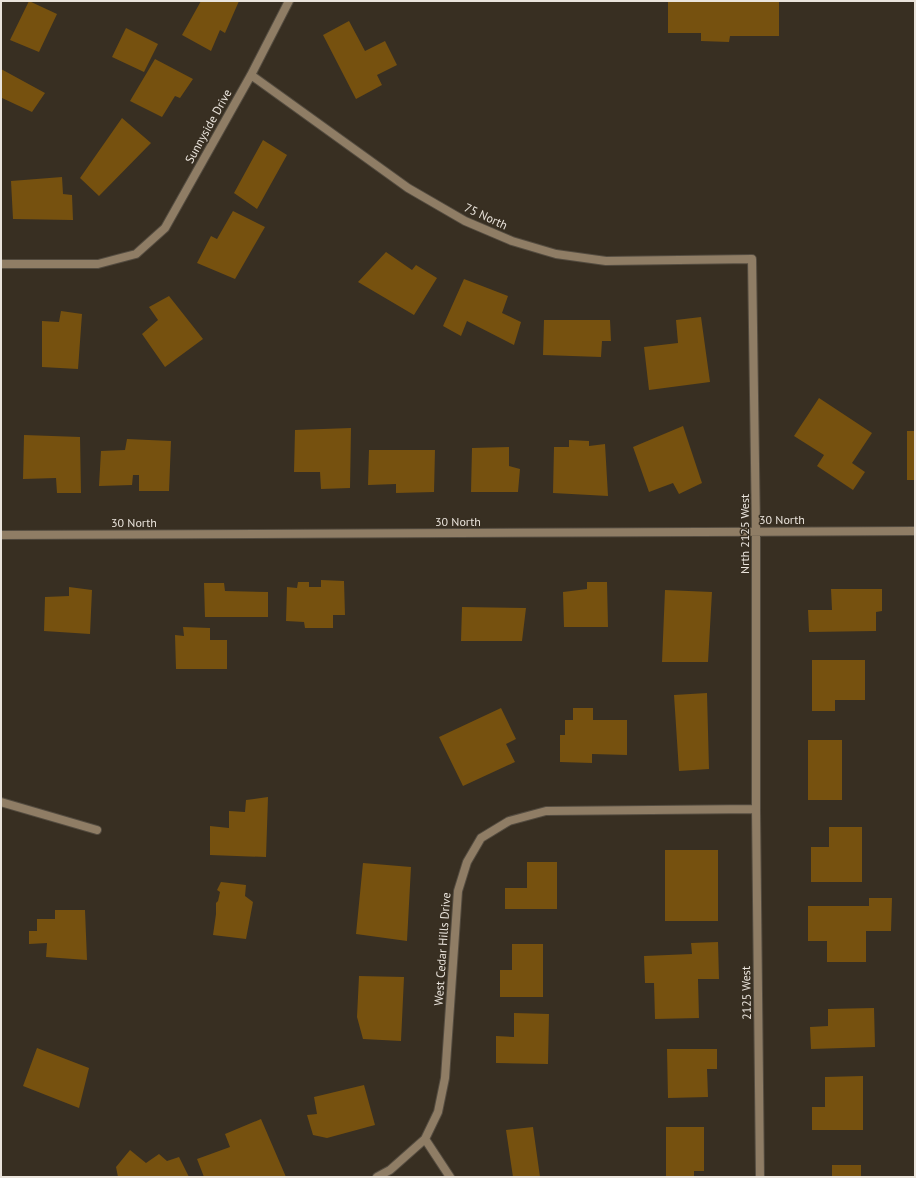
<svg xmlns="http://www.w3.org/2000/svg" width="916" height="1178" viewBox="0 0 916 1178" font-family="'PT Sans',sans-serif">
	<style>
		.building { fill: #76510f }
		.lines { fill: none; stroke-linecap: round; stroke-linejoin: round }
		.street-casing { stroke: #544c40; stroke-width: 10 }
		.street { stroke: #8f7d65; stroke-width: 8 }
		.labels { text-anchor: middle; dominant-baseline: central; stroke-width: 3; stroke-linejoin: round; paint-order: stroke }
		.street-label { font-size: 12px; fill: #eae4dc; stroke: #382f22 }
	</style>
	<rect width="100%" height="100%" fill="#382f22"/>
	<!-- building -->
	<path class="building" d="M 29,1 L 57,14 L 39,52 L 10,40 Z
		M 201,1 L 239,1 L 225,33 L 220,30 L 211,51 L 182,35 Z
		M 668,1 L 779,1 L 779,36 L 730,36 L 729,42 L 701,41 L 701,33 L 668,33 Z
		M 349,21 L 365,51 L 385,41 L 397,65 L 377,75 L 382,85 L 356,99 L 323,35 Z
		M 126,28 L 158,44 L 144,72 L 112,57 Z
		M 155,59 L 193,79 L 180,98 L 175,96 L 162,117 L 130,101 Z
		M 1,69 L 45,93 L 32,112 L 2,98 L 1,100 Z
		M 122,118 L 151,143 L 99,196 L 80,178 Z
		M 263,140 L 287,155 L 257,209 L 234,193 Z
		M 62,177 L 63,194 L 72,195 L 73,220 L 13,219 L 11,181 Z
		M 233,211 L 265,227 L 235,279 L 197,263 L 211,236 L 217,239 Z
		M 386,252 L 412,270 L 416,265 L 437,278 L 414,315 L 358,282 Z
		M 464,279 L 508,296 L 502,313 L 521,322 L 514,345 L 467,321 L 461,336 L 443,326 Z
		M 169,296 L 203,339 L 165,367 L 142,334 L 158,320 L 149,307 Z
		M 61,311 L 82,314 L 78,369 L 42,367 L 42,321 L 59,322 Z
		M 701,317 L 710,382 L 649,390 L 644,347 L 678,343 L 676,320 Z
		M 544,320 L 610,320 L 611,341 L 602,341 L 601,357 L 543,355 Z
		M 819,398 L 872,433 L 852,463 L 865,472 L 853,490 L 817,466 L 824,455 L 794,436 Z
		M 683,426 L 702,483 L 679,494 L 673,483 L 649,492 L 633,447 Z
		M 351,428 L 350,488 L 321,489 L 320,472 L 294,472 L 295,430 Z
		M 907,431 L 915,431 L 915,480 L 907,480 Z
		M 24,435 L 80,437 L 81,493 L 57,493 L 56,478 L 23,479 Z
		M 127,439 L 171,441 L 169,491 L 139,491 L 139,475 L 133,475 L 132,485 L 99,486 L 101,451 L 125,450 Z
		M 569,440 L 589,441 L 589,446 L 605,444 L 608,496 L 553,493 L 554,447 L 569,447 Z
		M 509,447 L 509,466 L 520,469 L 518,492 L 471,492 L 472,448 Z
		M 369,450 L 435,450 L 434,492 L 396,493 L 396,484 L 368,485 Z
		M 321,580 L 344,581 L 345,615 L 333,615 L 333,628 L 305,628 L 304,622 L 286,621 L 287,587 L 297,588 L 298,582 L 309,582 L 309,587 L 321,587 Z
		M 587,582 L 607,582 L 608,627 L 564,627 L 563,592 L 587,589 Z
		M 204,583 L 224,583 L 225,591 L 268,592 L 268,617 L 205,617 Z
		M 69,587 L 92,590 L 90,634 L 44,631 L 45,597 L 69,596 Z
		M 831,589 L 882,589 L 882,611 L 876,612 L 876,631 L 809,632 L 808,610 L 832,610 Z
		M 665,590 L 712,592 L 708,662 L 662,662 Z
		M 462,607 L 526,608 L 522,641 L 461,641 Z
		M 183,627 L 210,628 L 210,640 L 227,640 L 227,669 L 176,669 L 175,635 L 184,636 Z
		M 812,660 L 865,660 L 865,700 L 835,700 L 835,711 L 812,711 Z
		M 707,693 L 709,769 L 679,771 L 674,695 Z
		M 501,708 L 516,739 L 506,744 L 515,762 L 463,786 L 439,737 Z
		M 573,708 L 593,708 L 593,720 L 627,720 L 627,755 L 592,754 L 592,763 L 560,762 L 560,735 L 565,735 L 565,720 L 573,720 Z
		M 808,740 L 842,740 L 842,800 L 808,800 Z
		M 268,797 L 266,857 L 210,855 L 210,826 L 229,828 L 229,811 L 245,812 L 246,800 Z
		M 829,827 L 862,827 L 862,882 L 811,882 L 811,847 L 829,847 Z
		M 665,850 L 718,850 L 718,921 L 665,921 Z
		M 527,862 L 557,862 L 557,909 L 505,909 L 505,888 L 527,888 Z
		M 363,863 L 411,867 L 407,941 L 356,934 Z
		M 221,882 L 246,885 L 245,896 L 253,902 L 246,939 L 213,935 L 216,914 L 216,903 L 218,901 L 220,892 L 217,890 Z
		M 869,898 L 892,898 L 891,931 L 866,931 L 866,962 L 827,962 L 827,941 L 808,941 L 808,906 L 869,906 Z
		M 55,910 L 85,910 L 87,960 L 46,957 L 47,943 L 29,944 L 29,931 L 37,931 L 37,919 L 55,919 Z
		M 718,942 L 719,979 L 698,979 L 699,1018 L 655,1019 L 654,983 L 645,983 L 644,956 L 692,954 L 691,943 Z
		M 512,944 L 543,944 L 543,997 L 500,997 L 500,970 L 512,970 Z
		M 359,976 L 404,977 L 401,1041 L 363,1039 L 357,1017 Z
		M 874,1008 L 875,1047 L 811,1049 L 810,1027 L 828,1026 L 828,1009 Z
		M 514,1013 L 549,1014 L 548,1064 L 496,1063 L 496,1036 L 514,1037 Z
		M 37,1048 L 89,1068 L 79,1108 L 23,1086 Z
		M 667,1049 L 717,1049 L 717,1069 L 707,1069 L 708,1097 L 668,1098 Z
		M 863,1076 L 863,1130 L 812,1130 L 812,1107 L 825,1107 L 825,1077 Z
		M 364,1085 L 375,1125 L 327,1138 L 313,1135 L 307,1115 L 317,1114 L 314,1097 Z
		M 261,1119 L 286,1177 L 204,1177 L 197,1159 L 230,1147 L 225,1134 Z
		M 533,1127 L 540,1177 L 513,1177 L 506,1130 Z
		M 666,1127 L 704,1127 L 704,1171 L 694,1171 L 694,1177 L 666,1177 Z
		M 130,1150 L 146,1163 L 159,1154 L 167,1161 L 179,1157 L 189,1177 L 118,1177 L 116,1167 Z
		M 832,1165 L 861,1165 L 861,1177 L 832,1177 Z"/>
	<g class="lines">
		<defs>
			<path id="street" d="M 251,75 L 408,188 L 465,221 L 512,241 L 556,254 L 606,261 L 752,259 L 756,531 L 756,809 L 760,1177
				M 1,264 L 98,264 L 136,254 L 165,228 L 251,75 L 289,1
				M 1,535 L 915,531
				M 1,802 L 97,830
				M 425,1139 L 450,1177
				M 377,1177 L 390,1170 L 425,1139 L 438,1112 L 445,1078 L 458,891 L 467,862 L 481,838 L 509,821 L 546,811 L 756,809"/>
		</defs>
		<!-- street casing -->
		<use href="#street" class="street-casing"/>
		<!-- street -->
		<use href="#street" class="street"/>
	</g>
	<g class="labels">
		<!-- street labels -->
		<g class="street-label">
			<text transform="translate(208 126) rotate(-61)">Sunnyside Drive</text>
			<text transform="translate(486 216) rotate(25)">75 North</text>
			<text x="782" y="519">30 North</text>
			<text x="458" y="521">30 North</text>
			<text x="134" y="522">30 North</text>
			<text transform="translate(744 534) rotate(-90)">Nrth 2125 West</text>
			<text transform="translate(442 949) rotate(-86)">West Cedar Hills Drive</text>
			<text transform="translate(746 993) rotate(-91)">2125 West</text>
		</g>
	</g>
	<!-- border -->
	<rect width="916" height="1178" fill="none" stroke="#eae4dc" stroke-width="4"/>
</svg>
